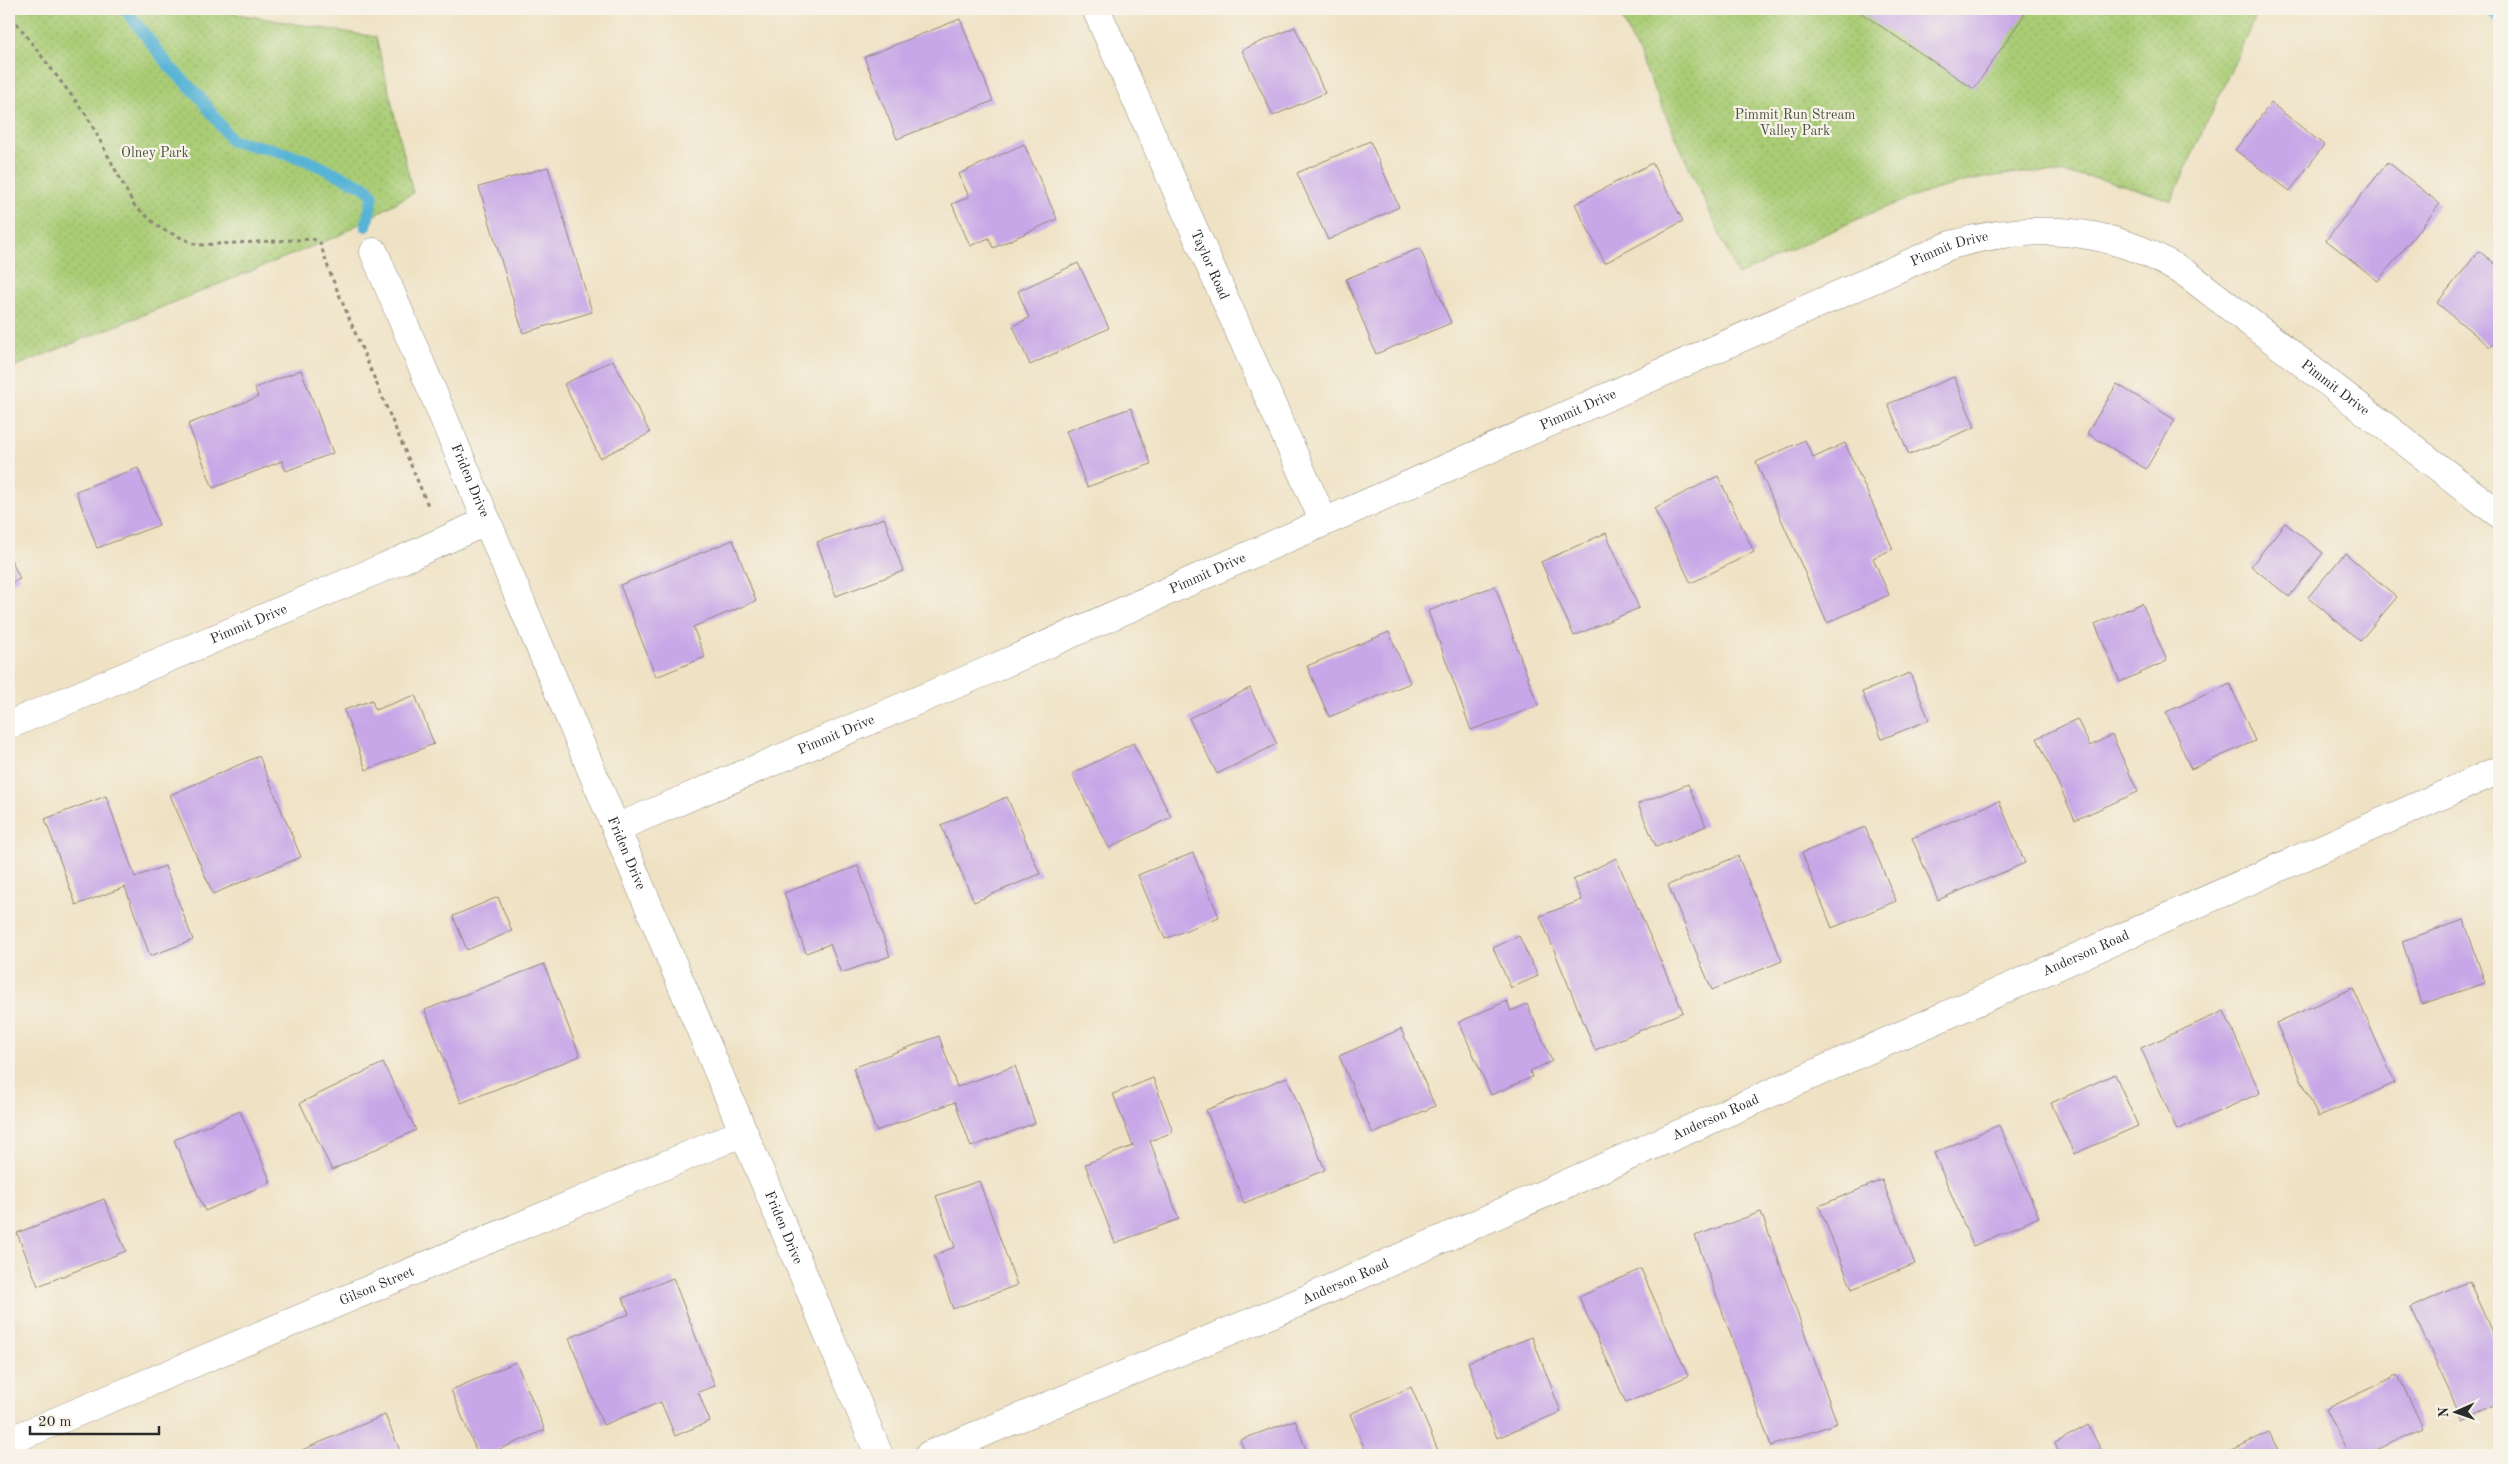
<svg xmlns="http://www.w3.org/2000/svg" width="2508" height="1464" viewBox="0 0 2508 1464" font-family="'Old Standard TT',serif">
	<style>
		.park { fill: url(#park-dots); stroke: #6a7c50 }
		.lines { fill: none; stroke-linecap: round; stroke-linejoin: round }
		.stream { stroke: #58b4d6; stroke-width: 12 }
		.building { fill: #c7a7e7 }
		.street-casing { stroke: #8d8678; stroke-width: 29 }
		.path { stroke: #8d8678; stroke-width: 3; stroke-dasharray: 4 4; stroke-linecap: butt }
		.street { stroke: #fff; stroke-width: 28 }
		.labels { text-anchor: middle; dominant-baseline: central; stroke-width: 4.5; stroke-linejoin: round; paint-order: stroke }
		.park-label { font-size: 14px; fill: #4a533e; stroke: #f7f3e8 }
		.street-label { font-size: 14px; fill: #2b2b2b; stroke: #f7f3e8 }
	</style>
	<defs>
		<pattern id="park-dots" width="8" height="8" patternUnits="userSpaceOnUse" patternTransform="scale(1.25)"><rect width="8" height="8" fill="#a9cc75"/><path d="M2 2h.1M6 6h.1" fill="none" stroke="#92af65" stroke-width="1.8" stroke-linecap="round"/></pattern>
	</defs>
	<rect width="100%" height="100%" fill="#f7f3e8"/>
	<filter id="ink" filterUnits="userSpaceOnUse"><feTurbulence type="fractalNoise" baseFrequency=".02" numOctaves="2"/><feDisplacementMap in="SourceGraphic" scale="10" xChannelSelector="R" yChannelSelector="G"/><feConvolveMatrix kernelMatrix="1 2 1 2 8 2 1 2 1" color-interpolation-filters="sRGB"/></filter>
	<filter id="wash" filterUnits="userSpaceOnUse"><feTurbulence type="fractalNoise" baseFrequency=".0096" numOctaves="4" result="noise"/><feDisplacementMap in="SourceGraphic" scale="20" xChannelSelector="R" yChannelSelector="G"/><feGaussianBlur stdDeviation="1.12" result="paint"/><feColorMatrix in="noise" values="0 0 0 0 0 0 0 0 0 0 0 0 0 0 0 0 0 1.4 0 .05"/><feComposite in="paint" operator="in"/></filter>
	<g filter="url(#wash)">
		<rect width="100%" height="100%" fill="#efe2c4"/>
		<!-- park -->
		<path class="park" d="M 9,9 L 207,9 L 376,37 L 413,193 L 338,236 L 9,369 Z
			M 1618,9 L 2259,9 L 2171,201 C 2124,183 2074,170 2023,173 C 1921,180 1829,234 1738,275 Z"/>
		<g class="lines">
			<!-- stream -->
			<path class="stream" d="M 125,9 L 169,66 L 199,96 L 232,141 L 271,149 L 306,160 L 365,187 L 373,196 L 366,226
				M 2489,9 L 2499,17"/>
		</g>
		<g id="blocks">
			<!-- building -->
			<path class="building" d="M 1855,9 L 2028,9 L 1974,89 Z
				M 960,19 L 993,101 L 897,139 L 864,57 Z
				M 1295,27 L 1325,93 L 1273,116 L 1242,50 Z
				M 2271,103 L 2324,145 L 2290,191 L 2235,150 Z
				M 1370,141 L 1399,207 L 1328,240 L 1297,173 Z
				M 1024,144 L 1057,219 L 993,248 L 989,238 L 970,246 L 952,204 L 969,197 L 959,174 Z
				M 2388,162 L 2440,204 L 2378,281 L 2326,240 Z
				M 1652,163 L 1683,221 L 1605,263 L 1575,204 Z
				M 548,167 L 592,312 L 523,333 L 479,187 Z
				M 1420,248 L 1451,323 L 1376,354 L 1346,279 Z
				M 2479,251 L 2499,267 L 2499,335 L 2490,347 L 2437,303 Z
				M 1078,263 L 1109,328 L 1030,365 L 1013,326 L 1029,318 L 1018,291 Z
				M 613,360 L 650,433 L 600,458 L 564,384 Z
				M 301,370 L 333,453 L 286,471 L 282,461 L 213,488 L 188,424 L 258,397 L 255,388 Z
				M 1954,377 L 1975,427 L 1909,455 L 1888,404 Z
				M 2117,384 L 2175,420 L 2146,469 L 2087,433 Z
				M 1131,408 L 1151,464 L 1087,487 L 1066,431 Z
				M 1805,440 L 1813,458 L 1845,443 L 1893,549 L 1873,558 L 1889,595 L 1827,623 L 1756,462 Z
				M 138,468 L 159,525 L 97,548 L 76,491 Z
				M 1718,476 L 1754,552 L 1691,583 L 1654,508 Z
				M 884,518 L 903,571 L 836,596 L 817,542 Z
				M 2285,523 L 2323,553 L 2289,597 L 2251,566 Z
				M 1606,533 L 1639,608 L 1574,636 L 1541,562 Z
				M 733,540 L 756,601 L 693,627 L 705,657 L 656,677 L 620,585 Z
				M 2345,553 L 2397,597 L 2360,641 L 2308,597 Z
				M 9,555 L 20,579 L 9,584 Z
				M 1495,586 L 1538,706 L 1471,730 L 1428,611 Z
				M 2142,603 L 2167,661 L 2120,682 L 2095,624 Z
				M 1389,632 L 1410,683 L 1329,717 L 1307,666 Z
				M 1910,673 L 1929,720 L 1882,739 L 1862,692 Z
				M 2230,684 L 2255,741 L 2191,769 L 2166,712 Z
				M 1250,688 L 1277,744 L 1217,774 L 1189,718 Z
				M 415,695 L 434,744 L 366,770 L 344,710 L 372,700 L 375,710 Z
				M 2077,719 L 2090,746 L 2112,735 L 2138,792 L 2075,820 L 2037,738 Z
				M 1133,743 L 1171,817 L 1109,848 L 1072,774 Z
				M 259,756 L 301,857 L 213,894 L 170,795 Z
				M 1688,784 L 1706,826 L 1656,847 L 1638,804 Z
				M 106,796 L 135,877 L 165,866 L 193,940 L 150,956 L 125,887 L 76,905 L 45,819 Z
				M 1007,797 L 1040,874 L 974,902 L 941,825 Z
				M 1999,801 L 2025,863 L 1938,900 L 1912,838 Z
				M 1865,827 L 1896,901 L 1832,928 L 1802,853 Z
				M 1193,853 L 1219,917 L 1165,939 L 1138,875 Z
				M 1738,856 L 1782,961 L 1712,990 L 1668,885 Z
				M 1616,858 L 1683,1012 L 1595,1050 L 1540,916 L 1582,900 L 1573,880 Z
				M 858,866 L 890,956 L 841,973 L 830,944 L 806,953 L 784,893 Z
				M 498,897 L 512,931 L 467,950 L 453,916 Z
				M 2464,920 L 2485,983 L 2422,1004 L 2402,941 Z
				M 1519,936 L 1538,976 L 1511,988 L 1493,948 Z
				M 544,964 L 580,1056 L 461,1103 L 425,1010 Z
				M 2353,988 L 2395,1083 L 2318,1117 L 2276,1023 Z
				M 1507,1001 L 1511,1011 L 1527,1004 L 1552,1061 L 1530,1071 L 1532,1077 L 1491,1095 L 1459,1022 Z
				M 2224,1011 L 2260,1093 L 2177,1130 L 2141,1048 Z
				M 1401,1029 L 1435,1106 L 1373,1134 L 1339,1056 Z
				M 939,1036 L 957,1087 L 1015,1066 L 1035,1123 L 971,1147 L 955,1102 L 876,1131 L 853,1068 Z
				M 383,1063 L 416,1130 L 332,1170 L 300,1103 Z
				M 2115,1074 L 2138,1126 L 2074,1154 L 2051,1103 Z
				M 1287,1077 L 1325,1170 L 1244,1203 L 1206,1110 Z
				M 1153,1078 L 1173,1132 L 1150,1141 L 1179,1219 L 1115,1243 L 1085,1164 L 1133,1146 L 1113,1094 Z
				M 240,1111 L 271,1182 L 205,1211 L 174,1140 Z
				M 1999,1125 L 2039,1217 L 1973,1246 L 1934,1153 Z
				M 1882,1180 L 1915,1264 L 1852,1289 L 1819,1206 Z
				M 979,1181 L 1017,1285 L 953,1309 L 934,1255 L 955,1247 L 936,1196 Z
				M 104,1199 L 126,1251 L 38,1286 L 17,1233 Z
				M 1761,1212 L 1837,1423 L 1771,1446 L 1695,1236 Z
				M 1641,1269 L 1688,1376 L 1626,1403 L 1579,1297 Z
				M 673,1278 L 715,1386 L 698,1392 L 710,1421 L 675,1436 L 661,1402 L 603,1425 L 569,1338 L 629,1314 L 623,1298 Z
				M 2469,1281 L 2499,1348 L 2499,1404 L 2463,1421 L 2411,1308 Z
				M 1532,1337 L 1561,1412 L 1497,1438 L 1468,1362 Z
				M 516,1362 L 545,1430 L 486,1455 L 478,1455 L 451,1390 Z
				M 2398,1375 L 2423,1428 L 2366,1455 L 2349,1455 L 2326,1409 Z
				M 1411,1387 L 1440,1455 L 1367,1455 L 1350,1414 Z
				M 385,1415 L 402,1455 L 304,1455 L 302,1450 Z
				M 1295,1420 L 1308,1455 L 1246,1455 L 1240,1440 Z
				M 2088,1425 L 2104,1455 L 2061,1455 L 2055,1443 Z
				M 2269,1432 L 2280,1455 L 2222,1455 Z"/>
		</g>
	</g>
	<g filter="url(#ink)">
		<use href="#blocks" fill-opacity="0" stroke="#8d8678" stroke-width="1"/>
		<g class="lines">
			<defs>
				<g id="street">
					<path id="s1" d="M 1096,9 L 1324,522"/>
					<path id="s2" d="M 374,252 L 879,1455"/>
					<path id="s3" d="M 9,725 L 399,561 L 487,521"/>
					<path id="s4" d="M 616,828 L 985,672 L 1951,245 C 2011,228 2076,225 2135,248 C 2153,254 2170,265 2187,274 L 2499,514"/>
					<path id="s5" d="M 9,1441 L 744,1132"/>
					<path id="s6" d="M 929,1455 L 1300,1302 L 2499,770"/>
				</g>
			</defs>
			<!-- street casing -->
			<use href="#street" class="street-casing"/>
			<!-- path -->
			<path class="path" d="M 9,9 L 12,17 L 87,116 L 134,205 L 161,229 L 198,245 L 313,239 L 320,243 L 330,273 L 429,508"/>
			<!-- street -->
			<use href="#street" class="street"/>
		</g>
	</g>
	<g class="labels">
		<!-- park labels -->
		<g class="park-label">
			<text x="1795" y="115">Pimmit Run Stream<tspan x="1795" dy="16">Valley Park</tspan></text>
			<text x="155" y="153">Olney Park</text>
		</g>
		<!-- street labels -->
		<g class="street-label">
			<text stroke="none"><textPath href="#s4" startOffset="1454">Pimmit Drive</textPath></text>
			<text stroke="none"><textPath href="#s1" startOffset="280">Taylor Road</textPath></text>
			<text stroke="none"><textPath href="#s4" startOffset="1889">Pimmit Drive</textPath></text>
			<text stroke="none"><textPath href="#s4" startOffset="1049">Pimmit Drive</textPath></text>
			<text stroke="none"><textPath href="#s2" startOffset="248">Friden Drive</textPath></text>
			<text stroke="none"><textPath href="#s4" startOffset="644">Pimmit Drive</textPath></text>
			<text stroke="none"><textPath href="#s3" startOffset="260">Pimmit Drive</textPath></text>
			<text stroke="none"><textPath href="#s4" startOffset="239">Pimmit Drive</textPath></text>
			<text stroke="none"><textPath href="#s2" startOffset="652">Friden Drive</textPath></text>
			<text stroke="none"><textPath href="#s6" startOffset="1261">Anderson Road</textPath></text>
			<text stroke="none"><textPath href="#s6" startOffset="856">Anderson Road</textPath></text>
			<text stroke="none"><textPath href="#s2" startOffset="1058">Friden Drive</textPath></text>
			<text stroke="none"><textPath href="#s6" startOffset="451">Anderson Road</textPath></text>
			<text stroke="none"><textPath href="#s5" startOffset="399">Gilson Street</textPath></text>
		</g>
	</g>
	<!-- margin -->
	<rect width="2508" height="1464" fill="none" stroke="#f7f3e8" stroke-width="30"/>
	<!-- north arrow -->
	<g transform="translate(2456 1412) rotate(268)" stroke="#f7f3e8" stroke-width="4" paint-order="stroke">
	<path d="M0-4L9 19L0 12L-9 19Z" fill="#2b2b2b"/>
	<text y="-8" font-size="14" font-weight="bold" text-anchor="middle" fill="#2b2b2b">N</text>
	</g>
	<!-- scale -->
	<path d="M30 1426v8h129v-8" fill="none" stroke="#2b2b2b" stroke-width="2.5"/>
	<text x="38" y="1426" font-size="15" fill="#2b2b2b" stroke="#f7f3e8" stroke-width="4" paint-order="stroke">20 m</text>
</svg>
